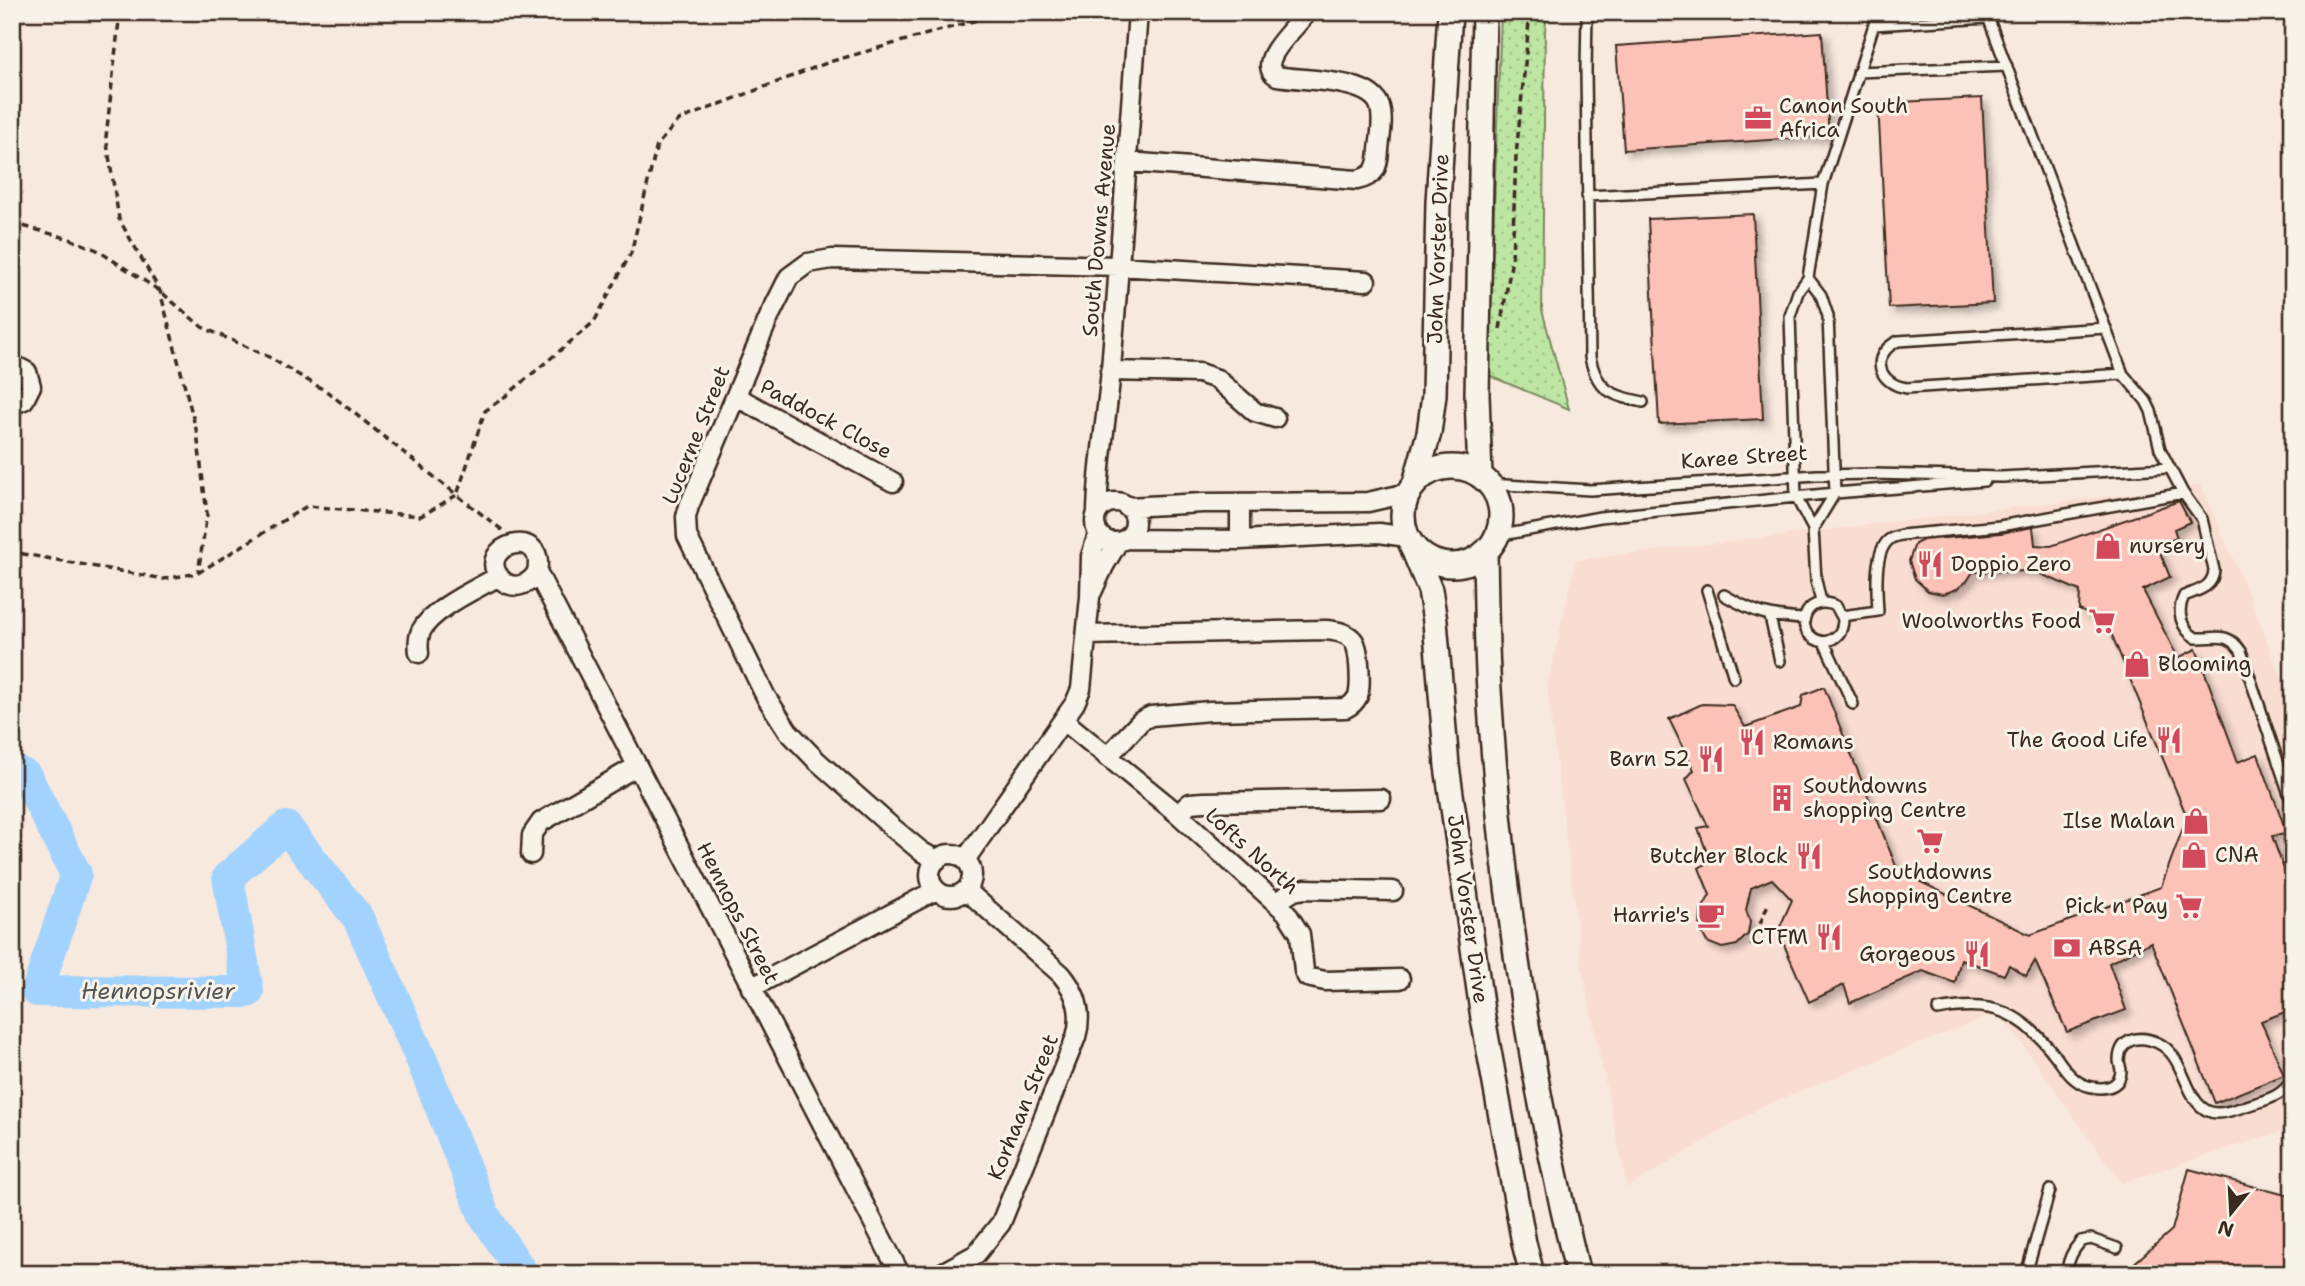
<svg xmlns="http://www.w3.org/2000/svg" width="2305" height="1286" viewBox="0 0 2305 1286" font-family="'Shantell Sans',sans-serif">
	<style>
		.built { fill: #faddd2 }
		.park { fill: url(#park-dots); stroke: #7c8860; stroke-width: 2 }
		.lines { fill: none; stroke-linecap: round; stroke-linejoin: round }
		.river { stroke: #a2d3fe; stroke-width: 32 }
		.building { fill: #fdc2b7; stroke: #3b2a1e; stroke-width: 2; filter: url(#shadow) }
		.service-casing { stroke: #3b2a1e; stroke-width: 14 }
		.minor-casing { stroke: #3b2a1e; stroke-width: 23 }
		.tertiary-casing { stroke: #3b2a1e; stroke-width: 28 }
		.path { stroke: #3b2a1e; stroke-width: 3.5; stroke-dasharray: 7 5; stroke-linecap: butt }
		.service { stroke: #f7f3e8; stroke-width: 9 }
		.minor { stroke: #f7f3e8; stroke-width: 18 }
		.tertiary { stroke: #f7f3e8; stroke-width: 23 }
		.labels { text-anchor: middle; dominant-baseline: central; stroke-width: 6; stroke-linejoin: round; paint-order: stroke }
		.poi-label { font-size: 21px; fill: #3b2a1e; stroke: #f7f3e8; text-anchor: end }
		.street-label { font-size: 21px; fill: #3b2a1e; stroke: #f7f3e8 }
		.water-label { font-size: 23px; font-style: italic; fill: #555456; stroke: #f7f3e8 }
	</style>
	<defs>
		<pattern id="park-dots" width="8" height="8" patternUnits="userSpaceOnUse" patternTransform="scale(1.75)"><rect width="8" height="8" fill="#bde6a2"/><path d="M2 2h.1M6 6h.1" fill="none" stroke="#a3c58b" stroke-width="1.8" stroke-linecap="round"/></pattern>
		<filter id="shadow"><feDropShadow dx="5" dy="5" stdDeviation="3.5" flood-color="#0004"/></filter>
	</defs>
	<rect width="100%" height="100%" fill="#f8e9de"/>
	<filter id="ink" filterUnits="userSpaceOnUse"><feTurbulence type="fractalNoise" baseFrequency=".0143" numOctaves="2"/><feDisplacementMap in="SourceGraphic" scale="14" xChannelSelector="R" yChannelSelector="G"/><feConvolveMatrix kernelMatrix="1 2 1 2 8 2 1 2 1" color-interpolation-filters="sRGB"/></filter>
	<g filter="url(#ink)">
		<!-- built -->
		<path class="built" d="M 2201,485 L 2250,597 L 2293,707 L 2293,1128 L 2121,1183 L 1999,1012 L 1763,1106 L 1627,1188 L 1583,975 L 1547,687 L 1576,560 Z"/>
		<!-- park -->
		<path class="park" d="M 1501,12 L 1547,12 L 1545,31 L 1542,310 L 1569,409 L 1488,375 Z"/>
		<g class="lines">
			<!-- river -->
			<path class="river" d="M 12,769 L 26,776 L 76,874 L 37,991 L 248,992 L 228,877 L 286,827 L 358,918 L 422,1061 L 484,1215 L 523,1274"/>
		</g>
		<!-- building -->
		<path class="building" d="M 1822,32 L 1829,136 L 1624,150 L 1616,46 Z
			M 1982,98 L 1993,303 L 1889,308 L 1878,103 Z
			M 1753,214 L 1763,419 L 1659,424 L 1648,219 Z
			M 2179,501 L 2190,522 L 2174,529 L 2177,538 L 2157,545 L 2170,577 L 2143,590 L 2178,658 L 2196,649 L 2238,762 L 2258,754 L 2287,834 L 2272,836 L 2289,883 L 2293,882 L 2293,1009 L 2261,1021 L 2284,1075 L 2215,1103 L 2151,942 L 2109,963 L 2126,1010 L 2067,1032 L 2035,961 L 2026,976 L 2009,965 L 2004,975 L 1961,959 L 1955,983 L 1923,971 L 1850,1003 L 1844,985 L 1809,1002 L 1778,931 L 1792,900 L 1772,879 L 1751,888 L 1746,910 L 1750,922 L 1748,934 L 1737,945 L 1722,948 L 1707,942 L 1700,929 L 1701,911 L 1710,895 L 1699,868 L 1710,861 L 1698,828 L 1708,826 L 1686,779 L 1694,770 L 1669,719 L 1702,704 L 1732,705 L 1745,727 L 1801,707 L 1803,695 L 1824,687 L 1898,871 L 2030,935 L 2161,887 L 2187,817 L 2109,628 L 2095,616 L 2079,610 L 2080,591 L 2034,571 L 1973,572 L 1967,581 L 1957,589 L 1943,594 L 1928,591 L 1915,579 L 1909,561 L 1915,544 L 1923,540 L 2001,533 L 2033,527 L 2035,545 L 2051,546 Z
			M 2189,1169 L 2293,1197 L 2293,1274 L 2122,1274 L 2172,1230 Z"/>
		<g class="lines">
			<defs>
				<path id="service" d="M 1587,12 L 1586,71 L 1590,357 C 1597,391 1611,395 1643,402
					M 1986,12 L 2123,374 L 2146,401 L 2151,411 L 2160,449 L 2183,493
					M 1874,25 L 1988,18
					M 1858,72 L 2007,66
					M 1587,196 L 1823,184
					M 1808,278 L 1821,295 L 1828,316 L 1835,493 L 1813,529
					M 2106,328 L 1898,341 C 1869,355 1878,384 1907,388 L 2123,374
					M 1489,484 L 1590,490 L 1817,475 L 1873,474 L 2002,477 L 2168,468
					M 1497,536 L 1600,517 L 1835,493 L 1984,481
					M 1707,590 L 1734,678
					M 1724,595 C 1755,613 1768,617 1804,619
					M 1821,602 L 1816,580 L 1813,529 L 1796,497 L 1790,316 L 1798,292 L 1808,278 L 1823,184 L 1878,12
					M 1842,616 L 1878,611 C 1877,593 1873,551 1890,539 C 1893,537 1897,536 1901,535 L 2000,526 L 2183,493 L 2202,519 L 2214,570 C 2213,588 2198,590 2184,596 C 2176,612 2181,629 2196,638 C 2217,639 2227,631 2241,651 L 2293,806
					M 1770,617 L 1780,661
					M 1824,642 C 1837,639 1843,632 1843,619 L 1836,606 C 1804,591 1790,636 1824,642 L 1853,704
					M 1938,1010 C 1994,999 2023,1013 2057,1058 C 2065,1069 2074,1083 2088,1086 C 2101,1090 2120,1089 2121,1071 C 2121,1067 2119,1064 2119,1060 C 2120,1037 2141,1035 2158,1043 C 2188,1056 2184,1112 2217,1113 C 2229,1113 2242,1107 2253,1104 C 2270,1099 2283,1095 2293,1079
					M 2026,1274 L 2050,1190
					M 2068,1274 C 2066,1261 2073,1250 2081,1241 L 2091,1239 L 2117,1248"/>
				<path id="minor" d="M 1128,162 L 1357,180 C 1375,176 1378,168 1379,150 C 1380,137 1384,120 1380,107 C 1372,78 1303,81 1277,76 C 1253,63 1298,26 1307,12
					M 12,364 L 27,372 L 31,386 L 24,400 L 12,405
					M 1110,371 L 1199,373 L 1217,379 L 1255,412 L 1275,418
					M 737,397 L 893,482
					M1095 522a20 20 0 1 1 40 0a20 20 0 1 1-40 0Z
					M 1240,504 L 1240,540
					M 1127,507 L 1203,503 L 1368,502 L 1408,493
					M 1097,512 C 1098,464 1107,417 1111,369 C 1120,250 1130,131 1138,12
					M 1125,539 L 1240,540 L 1379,533 L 1407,537
					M 537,572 C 530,585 512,592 500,578 C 474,545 547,524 537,572 L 900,1274
					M 1092,592 L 1104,566 L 1118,542
					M 1087,635 L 1326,630 C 1336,631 1346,632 1353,640 C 1360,647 1361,686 1358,696 C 1355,702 1352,705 1346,708 L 1210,711 L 1151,716 L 1141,721 L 1107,757
					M 419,653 C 418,645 418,638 421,631 C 433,608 477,589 499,576
					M 1063,720 L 1178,814 L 1286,912 L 1300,934 L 1304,971 L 1307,977 L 1325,981 L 1400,979
					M 1178,814 L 1190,803 L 1204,802 L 1381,799
					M930 875a21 21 0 1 1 42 0a21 21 0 1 1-42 0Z
					M 531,854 L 532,835 L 541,822 L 637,766
					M 937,860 L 922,852 L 893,828 L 816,760 L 788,731 L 766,697 L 687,536 L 686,517 L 689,506 L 770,315 L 789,277 L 808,263 L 832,259 L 1118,266 L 1366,281
					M 965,860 L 1075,703 L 1081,689 L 1090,597 L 1091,556 L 1098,534
					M 1276,902 L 1294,891 L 1305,889 L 1393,891
					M 751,988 L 936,890
					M 940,1274 L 976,1254 L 1001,1223 L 1076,1037 C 1083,1013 1077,993 1061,974 L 966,890"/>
				<path id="tertiary" d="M1403 516a49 49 0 1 1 98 0a49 49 0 1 1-98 0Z
					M 1480,476 L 1477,395 L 1484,12
					M 1415,483 L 1429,433 L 1434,395 L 1438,202 L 1450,12
					M 1411,544 L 1430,590 L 1435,621 L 1447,766 L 1483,1018 L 1524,1243 L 1532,1274
					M 1485,552 C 1486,598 1486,644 1489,690 C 1501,886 1531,1083 1578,1274"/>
			</defs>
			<!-- service casing -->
			<use href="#service" class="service-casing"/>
			<!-- minor casing -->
			<use href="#minor" class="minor-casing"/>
			<!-- tertiary casing -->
			<use href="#tertiary" class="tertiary-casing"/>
			<!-- path -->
			<path class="path" d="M 120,12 L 106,137 L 119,219 L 160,291 L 197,433 L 207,514 L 198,573
				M 12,223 L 70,239 L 97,250 L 160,291 L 202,327 L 267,356 L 329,393 L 457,495 L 421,516 L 307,506 L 198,573 L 164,579 L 12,552
				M 1500,329 L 1512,259 L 1516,156 L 1530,12
				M 502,530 L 457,495 L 485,411 L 507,395 L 594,322 L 631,253 L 657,145 L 679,120 L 829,62 L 1005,12
				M 1751,946 L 1769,902"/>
			<!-- service -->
			<use href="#service" class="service"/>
			<!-- minor -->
			<use href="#minor" class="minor"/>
			<!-- tertiary -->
			<use href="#tertiary" class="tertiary"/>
		</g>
	</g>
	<!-- icons -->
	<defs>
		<symbol id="office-bare" viewBox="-9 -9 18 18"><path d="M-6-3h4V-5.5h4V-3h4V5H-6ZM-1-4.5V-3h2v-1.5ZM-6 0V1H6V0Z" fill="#d1495b" stroke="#f7f3e8" stroke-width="2.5" paint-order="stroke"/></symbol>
		<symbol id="shop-bare" viewBox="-9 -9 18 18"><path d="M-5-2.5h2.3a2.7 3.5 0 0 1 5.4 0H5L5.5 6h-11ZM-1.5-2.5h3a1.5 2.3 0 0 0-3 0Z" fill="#d1495b" stroke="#f7f3e8" stroke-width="2.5" paint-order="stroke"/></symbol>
		<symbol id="restaurant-bare" viewBox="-9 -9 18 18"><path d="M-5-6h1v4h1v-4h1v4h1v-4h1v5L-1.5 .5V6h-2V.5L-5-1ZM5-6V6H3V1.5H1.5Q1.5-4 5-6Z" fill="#d1495b" stroke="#f7f3e8" stroke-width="2.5" paint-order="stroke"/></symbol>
		<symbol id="supermarket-bare" viewBox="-9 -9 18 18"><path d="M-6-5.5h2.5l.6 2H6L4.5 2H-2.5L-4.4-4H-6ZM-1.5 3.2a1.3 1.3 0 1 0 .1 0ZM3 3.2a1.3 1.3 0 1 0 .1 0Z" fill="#d1495b" stroke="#f7f3e8" stroke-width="2.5" paint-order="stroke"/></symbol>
		<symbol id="building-bare" viewBox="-9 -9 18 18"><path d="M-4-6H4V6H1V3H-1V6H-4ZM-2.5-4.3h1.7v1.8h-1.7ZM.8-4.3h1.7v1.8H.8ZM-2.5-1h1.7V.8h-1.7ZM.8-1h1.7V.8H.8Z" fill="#d1495b" stroke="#f7f3e8" stroke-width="2.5" paint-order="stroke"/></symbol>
		<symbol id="cafe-bare" viewBox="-9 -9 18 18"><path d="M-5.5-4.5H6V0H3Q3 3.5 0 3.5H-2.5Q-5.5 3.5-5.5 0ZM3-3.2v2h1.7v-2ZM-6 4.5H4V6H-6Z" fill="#d1495b" stroke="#f7f3e8" stroke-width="2.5" paint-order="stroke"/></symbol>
		<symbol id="bank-bare" viewBox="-9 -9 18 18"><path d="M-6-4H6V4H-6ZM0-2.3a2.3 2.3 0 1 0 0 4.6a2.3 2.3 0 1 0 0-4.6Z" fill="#d1495b" stroke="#f7f3e8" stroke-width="2.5" paint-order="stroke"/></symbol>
	</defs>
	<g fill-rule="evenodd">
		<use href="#office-bare" x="1739" y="99" width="38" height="38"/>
		<use href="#shop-bare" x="2089" y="527" width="38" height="38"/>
		<use href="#restaurant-bare" x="1911" y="545" width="38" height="38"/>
		<use href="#supermarket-bare" x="2083" y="602" width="38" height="38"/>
		<use href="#shop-bare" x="2118" y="645" width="38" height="38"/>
		<use href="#restaurant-bare" x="2150" y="721" width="38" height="38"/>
		<use href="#restaurant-bare" x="1733" y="723" width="38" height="38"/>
		<use href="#restaurant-bare" x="1692" y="740" width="38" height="38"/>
		<use href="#building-bare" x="1763" y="779" width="38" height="38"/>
		<use href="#shop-bare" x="2177" y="802" width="38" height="38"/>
		<use href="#supermarket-bare" x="1911" y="822" width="38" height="38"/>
		<use href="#shop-bare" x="2175" y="836" width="38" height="38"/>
		<use href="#restaurant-bare" x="1790" y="837" width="38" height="38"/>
		<use href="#supermarket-bare" x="2170" y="887" width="38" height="38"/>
		<use href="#cafe-bare" x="1692" y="896" width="38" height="38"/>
		<use href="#restaurant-bare" x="1810" y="918" width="38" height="38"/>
		<use href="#bank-bare" x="2048" y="929" width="38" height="38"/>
		<use href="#restaurant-bare" x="1958" y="935" width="38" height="38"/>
	</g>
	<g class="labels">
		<!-- poi labels -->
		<g class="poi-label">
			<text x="1779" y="106" text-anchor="start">Canon South<tspan x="1779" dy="24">Africa</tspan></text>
			<text x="2129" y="546" text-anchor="start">nursery</text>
			<text x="1951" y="564" text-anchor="start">Doppio Zero</text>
			<text x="2081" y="621">Woolworths Food</text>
			<text x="2158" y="664" text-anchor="start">Blooming</text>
			<text x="2148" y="740">The Good Life</text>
			<text x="1773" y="742" text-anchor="start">Romans</text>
			<text x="1690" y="759">Barn 52</text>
			<text x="1803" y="786" text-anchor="start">Southdowns<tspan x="1803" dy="24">shopping Centre</tspan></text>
			<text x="2175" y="821">Ilse Malan</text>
			<text x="2215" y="855" text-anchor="start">CNA</text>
			<text x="1788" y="856">Butcher Block</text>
			<text x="1930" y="872" text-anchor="middle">Southdowns<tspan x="1930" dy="24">Shopping Centre</tspan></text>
			<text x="2168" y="906">Pick n Pay</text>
			<text x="1690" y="915">Harrie's</text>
			<text x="1808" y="937">CTFM</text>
			<text x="2088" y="948" text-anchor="start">ABSA</text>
			<text x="1956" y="954">Gorgeous</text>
		</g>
		<!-- street labels -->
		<g class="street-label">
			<text transform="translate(1099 230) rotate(-85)">South Downs Avenue</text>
			<text transform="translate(1438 249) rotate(-88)">John Vorster Drive</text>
			<text transform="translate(826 419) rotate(28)">Paddock Close</text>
			<text transform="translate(696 435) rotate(-68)">Lucerne Street</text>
			<text transform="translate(1744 457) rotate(-4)">Karee Street</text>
			<text transform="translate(1252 851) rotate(42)">Lofts North</text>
			<text transform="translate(1468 909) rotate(82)">John Vorster Drive</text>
			<text transform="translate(738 913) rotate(63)">Hennops Street</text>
			<text transform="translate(1023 1107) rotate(-68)">Korhaan Street</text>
		</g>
		<!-- water labels -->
		<g class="water-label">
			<text x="158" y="991">Hennopsrivier</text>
		</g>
	</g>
	<!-- margin -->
	<rect width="2305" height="1286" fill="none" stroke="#f7f3e8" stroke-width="42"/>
	<rect x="21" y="21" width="2263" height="1244" fill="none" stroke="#3b2a1e" stroke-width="2.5" filter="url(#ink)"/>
	<!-- north arrow -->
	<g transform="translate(2231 1213) rotate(198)" stroke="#f7f3e8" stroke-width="5" paint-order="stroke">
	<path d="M0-5L12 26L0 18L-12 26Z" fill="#3b2a1e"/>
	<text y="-10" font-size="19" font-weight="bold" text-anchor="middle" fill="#3b2a1e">N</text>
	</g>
</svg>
